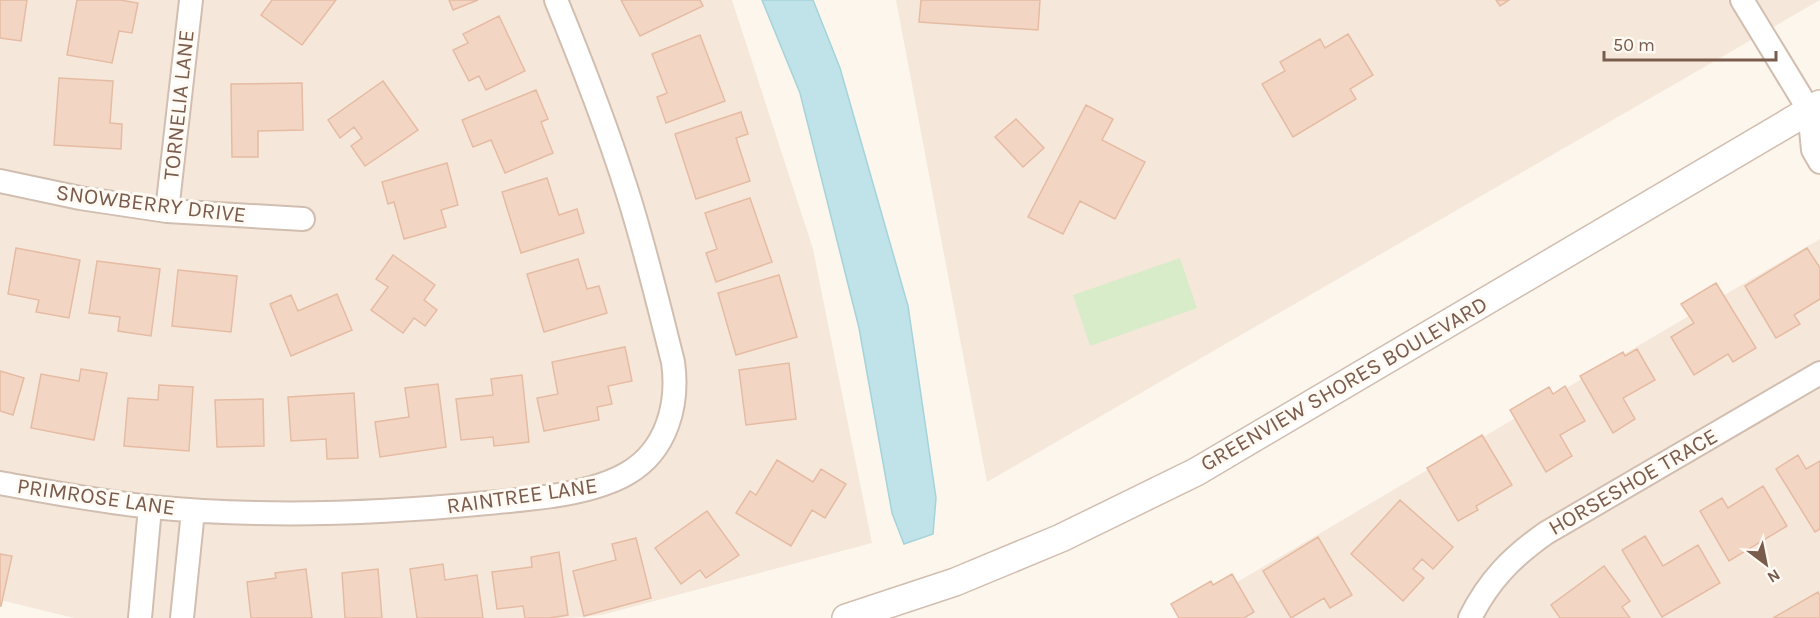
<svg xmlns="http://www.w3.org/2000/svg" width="1820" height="618" viewBox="0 0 1820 618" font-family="Karla,sans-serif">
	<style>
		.residential { fill: #f5e8da }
		.green { fill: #d8ecc9 }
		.water { fill: #bfe3e8; stroke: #a5d3da; stroke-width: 1.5 }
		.building { fill: #f3d5c3; stroke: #e6bba3; stroke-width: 1.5 }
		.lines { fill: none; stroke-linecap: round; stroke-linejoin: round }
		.minor-casing { stroke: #d1beb0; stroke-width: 26 }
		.tertiary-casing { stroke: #d1beb0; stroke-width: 30 }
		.minor { stroke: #fff; stroke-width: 22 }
		.tertiary { stroke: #fff; stroke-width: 27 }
		.labels { text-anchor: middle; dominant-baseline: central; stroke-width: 6; stroke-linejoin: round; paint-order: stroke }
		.street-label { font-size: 22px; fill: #7a5c4d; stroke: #fffaf3 }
	</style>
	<rect width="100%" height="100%" fill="#fdf6ec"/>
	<!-- residential -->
	<path class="residential" d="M 0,0 L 732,0 L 813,249 L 872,543 L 602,615 L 570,618 L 74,618 L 0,600 Z
		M 896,0 L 1820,0 L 987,482 Z
		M 1820,239 L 1820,618 L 1176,618 L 1794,254 Z"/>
	<!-- green -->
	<path class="green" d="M 1180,258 L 1197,308 L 1090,346 L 1073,295 Z"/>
	<!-- water -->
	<path class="water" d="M 762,0 L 813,0 L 840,68 L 908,306 L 936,498 L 933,534 L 904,544 L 892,513 L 859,328 L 800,93 Z"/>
	<!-- building -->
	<path class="building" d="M 0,0 L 27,0 L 21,41 L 0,38 Z
		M 77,0 L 120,0 L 138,3 L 132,33 L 119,31 L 112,63 L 67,55 Z
		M 272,0 L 336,0 L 302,45 L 261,15 Z
		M 449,0 L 478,0 L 453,10 Z
		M 621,0 L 700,0 L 703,6 L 640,36 Z
		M 921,0 L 1040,0 L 1038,30 L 919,22 Z
		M 1496,0 L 1509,0 L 1500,6 Z
		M 499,16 L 525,71 L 486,90 L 479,76 L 469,81 L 453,50 L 468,43 L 463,34 Z
		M 1348,34 L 1373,75 L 1350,89 L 1356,99 L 1293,137 L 1262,84 L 1285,71 L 1280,62 L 1320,39 L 1325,48 Z
		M 700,35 L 725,101 L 666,123 L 657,97 L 667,93 L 652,54 Z
		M 59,78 L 113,81 L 110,123 L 122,124 L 121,149 L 54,145 Z
		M 383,81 L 418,130 L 365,166 L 351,146 L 362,138 L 354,127 L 340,138 L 328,120 Z
		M 302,83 L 303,130 L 258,131 L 258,157 L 232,157 L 231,84 Z
		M 536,90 L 548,119 L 541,122 L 553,153 L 505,173 L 491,140 L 473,147 L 462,120 Z
		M 1086,105 L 1113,119 L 1102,140 L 1145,162 L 1115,219 L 1080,201 L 1063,234 L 1028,217 Z
		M 741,112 L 748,134 L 736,138 L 750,181 L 696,199 L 675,134 Z
		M 1016,119 L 1044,148 L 1023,167 L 995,137 Z
		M 447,163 L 458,205 L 441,210 L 446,227 L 404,239 L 394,202 L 388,204 L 382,182 Z
		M 547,178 L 559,215 L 577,209 L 584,233 L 521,253 L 502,192 Z
		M 750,198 L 772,262 L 716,282 L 706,253 L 717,249 L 705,213 Z
		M 16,248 L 80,260 L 69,318 L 36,312 L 39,300 L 8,294 Z
		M 1807,248 L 1820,268 L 1820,299 L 1794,315 L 1800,324 L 1776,338 L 1745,286 Z
		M 393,255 L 435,285 L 424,300 L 437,310 L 425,326 L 414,318 L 403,333 L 371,310 L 388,287 L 376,279 Z
		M 578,259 L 587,289 L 599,286 L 607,313 L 544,332 L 527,274 Z
		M 97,261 L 160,269 L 151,336 L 118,331 L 120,317 L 89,313 Z
		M 178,270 L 237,276 L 231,332 L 172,326 Z
		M 779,275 L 797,337 L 736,355 L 718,293 Z
		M 1716,283 L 1756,348 L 1733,362 L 1728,354 L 1694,375 L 1671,337 L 1694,323 L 1681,304 Z
		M 337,294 L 352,330 L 291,356 L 270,304 L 291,295 L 298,311 Z
		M 625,347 L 632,381 L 608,386 L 612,404 L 597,407 L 599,420 L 544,431 L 537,398 L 558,394 L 552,362 Z
		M 1637,349 L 1655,380 L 1623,398 L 1635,419 L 1613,433 L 1580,376 L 1623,352 L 1625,356 Z
		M 789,363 L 796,419 L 746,425 L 739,370 Z
		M 81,369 L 107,373 L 94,440 L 31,428 L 41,374 L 79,381 Z
		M 0,371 L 24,378 L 13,415 L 0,411 Z
		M 522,375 L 529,442 L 494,446 L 493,437 L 461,440 L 456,399 L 493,395 L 491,379 Z
		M 438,384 L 446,447 L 380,457 L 375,422 L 409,417 L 405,388 Z
		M 159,385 L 193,387 L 189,451 L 124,446 L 128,398 L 158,400 Z
		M 1565,386 L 1585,421 L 1560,435 L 1572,456 L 1546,472 L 1510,410 L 1549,387 L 1553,394 Z
		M 354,393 L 358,458 L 327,459 L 326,439 L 291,441 L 288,397 Z
		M 263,399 L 264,446 L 217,447 L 215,400 Z
		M 1482,435 L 1512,485 L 1476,506 L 1478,510 L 1458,521 L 1427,468 Z
		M 1798,455 L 1806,469 L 1820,461 L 1820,529 L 1815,532 L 1776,469 Z
		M 777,460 L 813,482 L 821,469 L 846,484 L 825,518 L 812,510 L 791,546 L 736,513 L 750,491 L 756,495 Z
		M 1763,486 L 1787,526 L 1729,561 L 1700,511 L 1722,498 L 1728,508 Z
		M 1400,500 L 1453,547 L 1433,569 L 1422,559 L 1413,569 L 1424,578 L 1403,601 L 1351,554 Z
		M 707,511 L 739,555 L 706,578 L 700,570 L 681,584 L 655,548 Z
		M 1645,536 L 1663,566 L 1698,545 L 1720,583 L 1662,617 L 1622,550 Z
		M 1318,537 L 1352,595 L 1330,608 L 1324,598 L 1291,618 L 1263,571 Z
		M 636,538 L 651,598 L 584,616 L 573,571 L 616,560 L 612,544 Z
		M 559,552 L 568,615 L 549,618 L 525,618 L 523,606 L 497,609 L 492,572 L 532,567 L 531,557 Z
		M 0,554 L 12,556 L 1,606 L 0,606 Z
		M 443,564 L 445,580 L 477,575 L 483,618 L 417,618 L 410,569 Z
		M 1604,566 L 1630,601 L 1622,607 L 1630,618 L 1560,618 L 1551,605 Z
		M 306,569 L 312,618 L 251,618 L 247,582 L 276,578 L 275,573 Z
		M 378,569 L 382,618 L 345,618 L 342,573 Z
		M 1232,574 L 1254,612 L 1244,618 L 1179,618 L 1171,604 L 1211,581 L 1213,585 Z
		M 1818,592 L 1820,596 L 1820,618 L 1773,618 Z"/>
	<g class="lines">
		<defs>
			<path id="minor" d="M 1742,0 L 1809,110 L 1813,150 L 1820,162
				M 0,181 L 80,198 L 167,211 L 303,219
				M 167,211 L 191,0
				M 0,483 C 50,492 101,502 152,507 C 264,518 376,514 487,503 C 531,499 591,495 628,473 C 667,450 679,404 673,362 C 658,303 644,243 625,185 C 605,122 581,61 556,0
				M 140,618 L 150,507
				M 182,618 L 193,511
				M 1470,618 C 1489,580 1512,557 1546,533 L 1820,373"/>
			<path id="tertiary" d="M 846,618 L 955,582 L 1061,538 L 1196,472 L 1820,104"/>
		</defs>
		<!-- minor casing -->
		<use href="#minor" class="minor-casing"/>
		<!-- tertiary casing -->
		<use href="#tertiary" class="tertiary-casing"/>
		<!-- minor -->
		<use href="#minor" class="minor"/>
		<!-- tertiary -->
		<use href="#tertiary" class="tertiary"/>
	</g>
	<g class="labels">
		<!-- street labels -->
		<g class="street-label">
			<text transform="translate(179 105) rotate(-84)">TORNELIA LANE</text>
			<text transform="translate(151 204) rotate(7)">SNOWBERRY DRIVE</text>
			<text transform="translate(1344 384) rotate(-30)">GREENVIEW SHORES BOULEVARD</text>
			<text transform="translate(1633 482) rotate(-30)">HORSESHOE TRACE</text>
			<text transform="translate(522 496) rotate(-8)">RAINTREE LANE</text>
			<text transform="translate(96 497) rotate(8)">PRIMROSE LANE</text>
		</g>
	</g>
	<!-- north arrow -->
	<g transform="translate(1766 564) rotate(148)" stroke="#fffaf3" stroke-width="4.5" paint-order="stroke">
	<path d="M0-4.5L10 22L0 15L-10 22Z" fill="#7a5c4d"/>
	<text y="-9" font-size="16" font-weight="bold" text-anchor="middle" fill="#7a5c4d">N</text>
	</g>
	<!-- scale -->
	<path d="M1604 51v9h172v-9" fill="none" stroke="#7a5c4d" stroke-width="3"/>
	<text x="1613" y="51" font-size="18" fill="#7a5c4d" stroke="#fffaf3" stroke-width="4.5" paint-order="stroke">50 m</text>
</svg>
